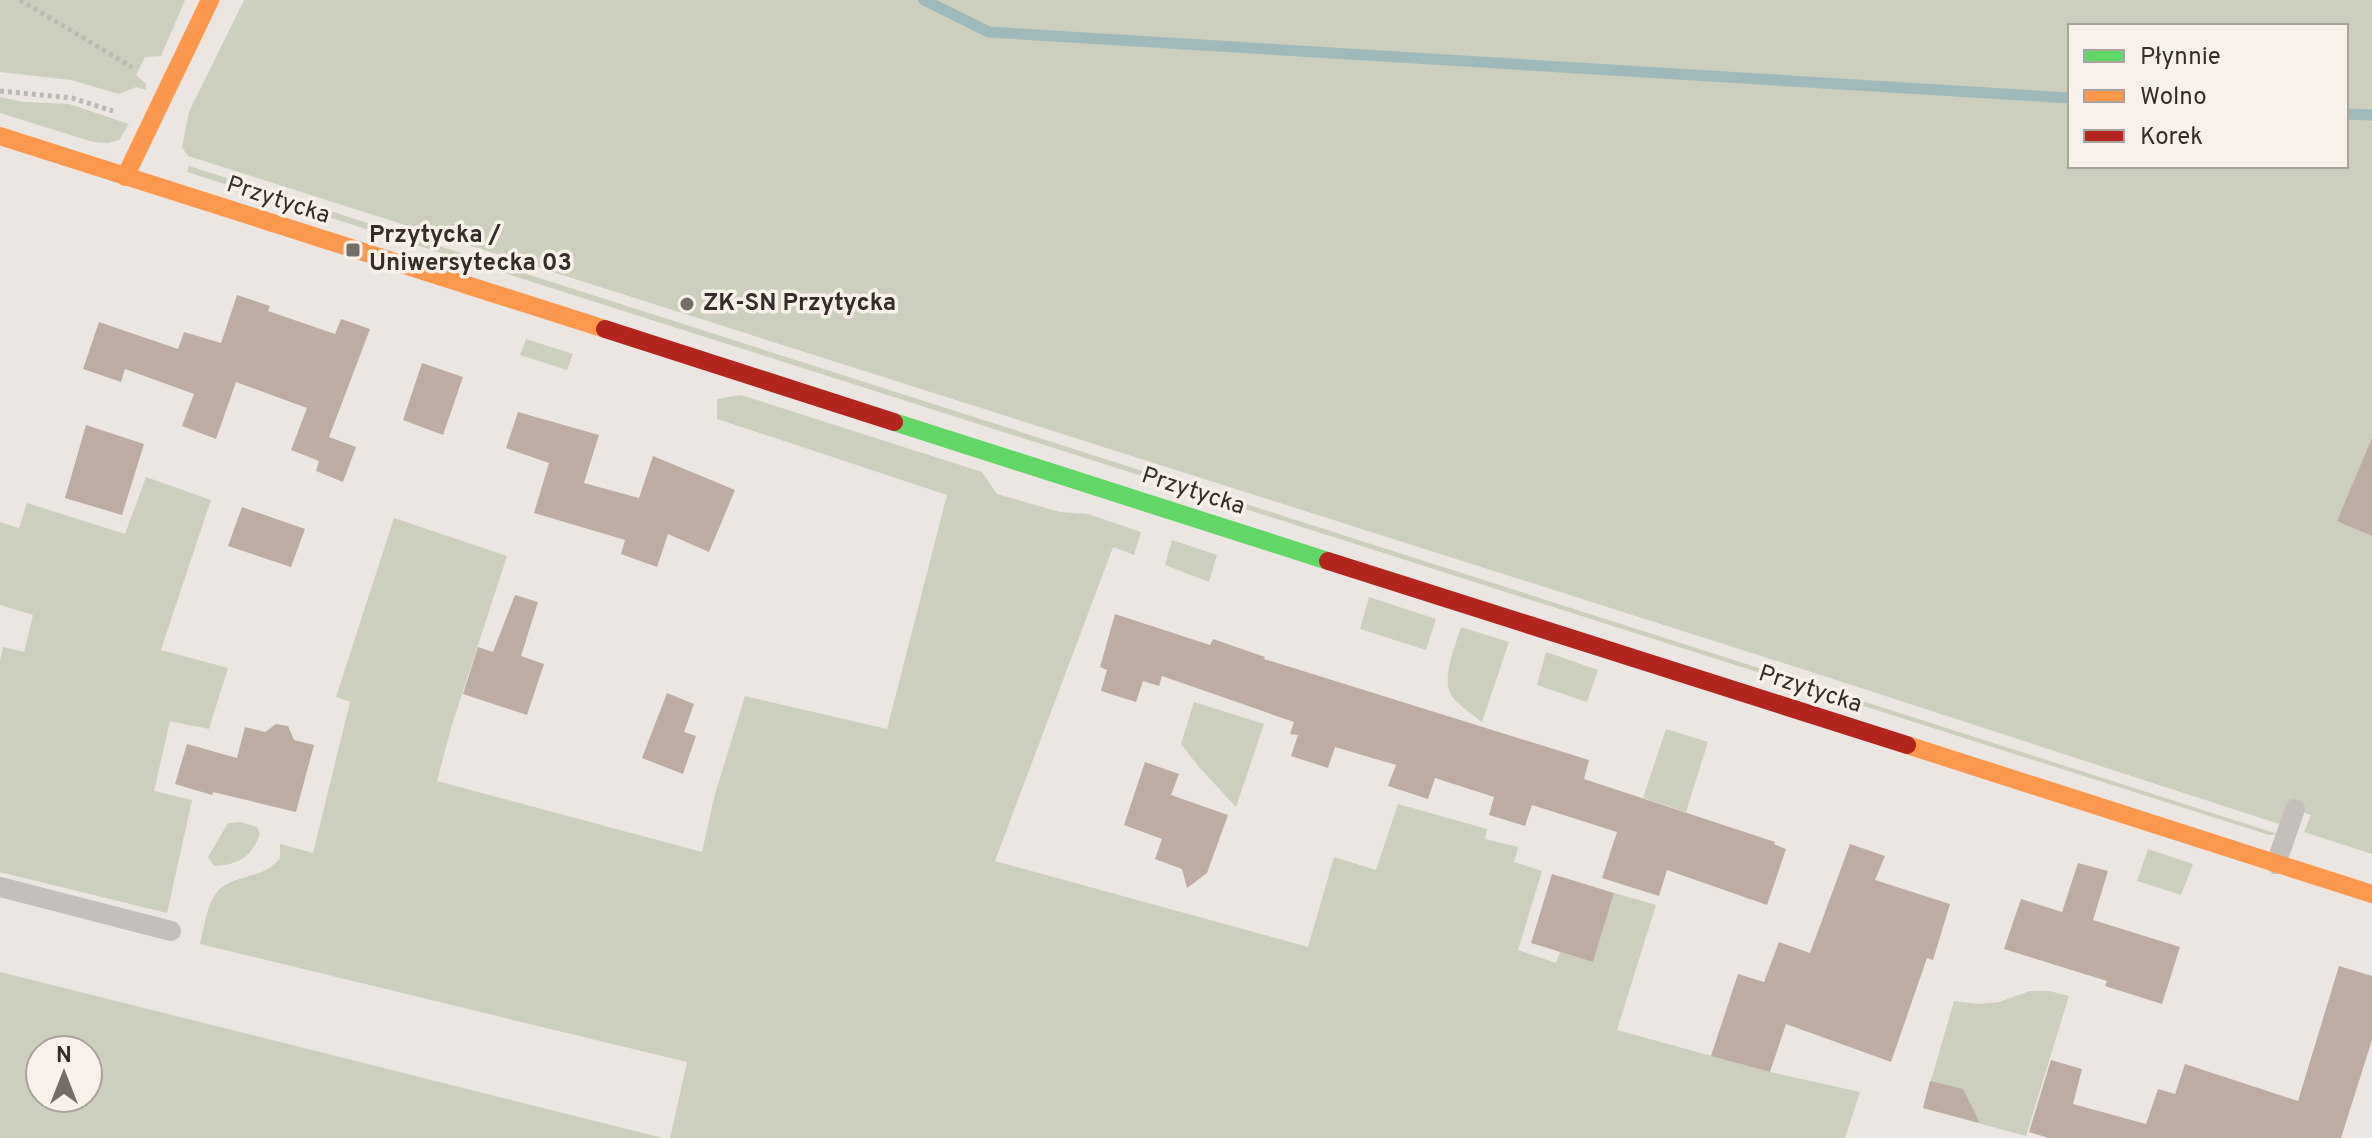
<svg xmlns="http://www.w3.org/2000/svg" width="2372" height="1138" viewBox="0 0 2372 1138" font-family="Overpass,sans-serif">
	<style>
		.green { fill: #cccfbd; fill-rule: evenodd }
		.lines { fill: none; stroke-linecap: round; stroke-linejoin: round }
		.stream { stroke: #9fb9ba; stroke-width: 11 }
		.building { fill: #bdaca4 }
		.path { stroke: #bdb8b3; stroke-width: 5; stroke-dasharray: 4 4; stroke-linecap: butt }
		.lane { stroke: #c4bfba; stroke-width: 20 }
		.fast { stroke: #63d668; stroke-width: 18 }
		.slow { stroke: #ff974d; stroke-width: 18 }
		.jam { stroke: #b3261e; stroke-width: 18 }
		.poi-dot { fill: #746e69; stroke: #f7f1e9; stroke-width: 3 }
		.labels { text-anchor: middle; dominant-baseline: central; stroke-width: 7; stroke-linejoin: round; paint-order: stroke }
		.street-label { font-size: 24px; fill: #342d29; stroke: #f7f1e9 }
		.poi-label { font-size: 24px; font-weight: bold; fill: #342d29; stroke: #f7f1e9; text-anchor: start }
	</style>
	<rect width="100%" height="100%" fill="#ebe6e1"/>
	<!-- green -->
	<path class="green" d="M 0,0 L 185,0 L 161,56 L 145,57 L 136,75 L 146,84 L 146,90 L 136,87 L 119,94 L 71,80 L 0,72 Z
		M 244,0 L 2372,0 L 2372,854 L 2304,832 L 2311,815 L 2286,806 L 2279,824 L 1796,667 L 188,156 L 182,147 L 189,112 ZM 2070,26 L 2346,26 L 2346,166 L 2070,166 Z
		M 0,97 L 24,102 L 69,104 L 129,124 L 119,140 L 108,143 L 93,142 L 0,113 Z
		M 189,166 L 2278,834 L 2269,835 L 187,172 Z
		M 526,339 L 573,354 L 567,370 L 520,355 Z
		M 741,395 L 982,472 L 997,494 L 1060,512 L 1088,514 L 1141,532 L 1134,555 L 1113,547 L 995,861 L 1308,947 L 1334,857 L 1376,870 L 1398,804 L 1487,829 L 1485,839 L 1518,847 L 1514,862 L 1542,871 L 1518,950 L 1556,963 L 1560,952 L 1593,962 L 1614,893 L 1656,905 L 1617,1030 L 1770,1072 L 1860,1092 L 1845,1138 L 670,1138 L 687,1062 L 200,944 C 204,929 206,908 215,895 C 229,873 264,881 280,858 L 280,844 L 313,853 L 350,702 L 336,697 L 394,518 L 507,556 L 451,728 L 437,781 L 702,852 L 715,794 L 745,696 L 887,729 L 947,495 L 717,419 L 717,399 Z
		M 146,477 L 211,500 L 161,650 L 228,668 L 209,729 L 170,721 L 154,791 L 192,800 L 167,913 L 0,872 L 0,661 L 3,647 L 24,652 L 33,615 L 0,605 L 0,522 L 19,528 L 27,503 L 125,534 Z
		M 1172,540 L 1217,555 L 1209,582 L 1165,565 Z
		M 1369,597 L 1436,619 L 1426,650 L 1360,629 Z
		M 1461,627 L 1509,642 L 1482,722 C 1472,714 1459,706 1452,696 C 1440,679 1456,645 1461,627 Z
		M 1546,652 L 1598,670 L 1587,702 L 1537,685 Z
		M 1194,702 L 1264,724 L 1236,807 L 1199,767 L 1181,744 Z
		M 1666,729 L 1708,742 L 1686,812 L 1643,798 Z
		M 241,822 L 257,827 L 260,834 C 252,857 238,865 214,866 L 208,857 L 228,823 Z
		M 2148,849 L 2193,864 L 2181,895 L 2137,881 Z
		M 0,972 L 663,1138 L 0,1138 ZM 88,1050 L 88,1098 L 40,1098 L 40,1050 Z
		M 2030,991 L 2049,991 L 2069,996 L 2026,1136 L 1923,1108 L 1954,1001 L 1979,1004 L 1999,1002 Z"/>
	<g class="lines">
		<!-- stream -->
		<path class="stream" d="M 924,0 L 989,32 L 2070,98
			M 2346,114 L 2372,115"/>
	</g>
	<!-- building -->
	<path class="building" d="M 237,295 L 270,306 L 268,311 L 335,334 L 341,319 L 370,329 L 329,437 L 356,447 L 343,482 L 316,471 L 319,461 L 291,450 L 307,408 L 236,382 L 216,439 L 182,426 L 194,394 L 125,369 L 121,382 L 83,369 L 99,322 L 178,349 L 184,332 L 221,343 Z
		M 422,363 L 463,377 L 443,435 L 403,420 Z
		M 518,412 L 599,435 L 584,483 L 639,498 L 653,456 L 735,490 L 709,552 L 668,534 L 657,567 L 621,554 L 625,540 L 534,513 L 549,463 L 506,448 Z
		M 86,425 L 144,444 L 122,515 L 65,498 Z
		M 2372,438 L 2372,536 L 2337,521 Z
		M 242,507 L 305,529 L 291,567 L 228,546 Z
		M 515,595 L 538,602 L 521,656 L 544,664 L 527,715 L 463,694 L 478,647 L 493,652 Z
		M 1115,614 L 1210,645 L 1213,639 L 1265,657 L 1264,659 L 1589,760 L 1584,779 L 1775,842 L 1774,844 L 1786,849 L 1767,905 L 1667,870 L 1659,896 L 1602,878 L 1617,832 L 1532,805 L 1525,826 L 1489,815 L 1494,797 L 1435,778 L 1428,799 L 1388,786 L 1396,765 L 1335,747 L 1328,768 L 1291,756 L 1298,735 L 1290,734 L 1294,722 L 1162,676 L 1159,686 L 1143,681 L 1136,702 L 1101,691 L 1107,670 L 1100,667 Z
		M 667,693 L 694,704 L 684,732 L 696,736 L 683,774 L 642,758 Z
		M 276,724 L 288,726 L 294,740 L 314,745 L 296,812 L 213,792 L 212,795 L 175,784 L 187,744 L 237,758 L 245,727 L 265,732 Z
		M 1145,762 L 1179,774 L 1171,795 L 1228,815 L 1207,873 L 1187,888 L 1182,869 L 1155,859 L 1162,839 L 1124,825 Z
		M 1850,844 L 1885,856 L 1875,880 L 1950,904 L 1933,960 L 1927,958 L 1891,1062 L 1786,1024 L 1770,1072 L 1711,1056 L 1738,974 L 1764,982 L 1779,942 L 1810,953 Z
		M 2078,863 L 2108,871 L 2093,920 L 2180,947 L 2162,1004 L 2105,986 L 2107,981 L 2004,949 L 2021,899 L 2062,912 Z
		M 1552,874 L 1614,893 L 1593,962 L 1531,943 Z
		M 2339,966 L 2372,976 L 2372,1040 L 2341,1138 L 2049,1138 L 2029,1132 L 2051,1060 L 2082,1069 L 2073,1104 L 2146,1124 L 2158,1089 L 2175,1094 L 2185,1064 L 2298,1101 Z
		M 1930,1081 L 1963,1089 L 1980,1123 L 1923,1108 Z"/>
	<g class="lines">
		<!-- path -->
		<path class="path" d="M 20,0 L 132,67
			M 0,91 L 72,98 L 113,111"/>
		<!-- lane -->
		<path class="lane" d="M 2276,864 L 2295,809
			M 0,887 L 171,931"/>
		<!-- fast -->
		<path class="fast" d="M 894,422 L 1328,561"/>
		<!-- slow -->
		<path class="slow" d="M 0,136 L 605,329
			M 125,177 L 210,0
			M 1907,745 L 2372,894"/>
		<!-- jam -->
		<path class="jam" d="M 605,329 L 894,422
			M 1328,561 L 1907,745"/>
	</g>
	<!-- markers -->
	<g class="poi-dot">
		<rect x="345" y="242" width="16" height="16" rx="4"/>
		<circle cx="687" cy="304" r="8"/>
	</g>
	<g class="labels">
		<!-- street labels -->
		<g class="street-label">
			<text transform="translate(278 201) rotate(18)">Przytycka</text>
			<text transform="translate(1193 492) rotate(18)">Przytycka</text>
			<text transform="translate(1810 690) rotate(18)">Przytycka</text>
		</g>
		<!-- poi labels -->
		<g class="poi-label">
			<text x="369" y="236">Przytycka /<tspan x="369" dy="28">Uniwersytecka 03</tspan></text>
			<text x="703" y="304">ZK-SN Przytycka</text>
		</g>
	</g>
	<!-- legend -->
	<rect x="2068" y="24" width="280" height="144" fill="#f7f1e9" stroke="#a9a39c" stroke-width="2"/>
	<rect x="2084" y="50" width="40" height="12" fill="#63d668" stroke="#a9a39c" stroke-width="2"/>
	<text x="2140" y="64" font-size="24" fill="#342d29">Płynnie</text>
	<rect x="2084" y="90" width="40" height="12" fill="#ff974d" stroke="#a9a39c" stroke-width="2"/>
	<text x="2140" y="104" font-size="24" fill="#342d29">Wolno</text>
	<rect x="2084" y="130" width="40" height="12" fill="#b3261e" stroke="#a9a39c" stroke-width="2"/>
	<text x="2140" y="144" font-size="24" fill="#342d29">Korek</text>
	<!-- north arrow -->
	<g transform="translate(64 1074)"><circle r="38" fill="#f7f1e9" stroke="#a9a39c" stroke-width="2"/>
	<path d="M0-6L14 30L0 20L-14 30Z" fill="#746e69"/>
	<text y="-12" font-size="22" font-weight="bold" text-anchor="middle" fill="#342d29">N</text>
	</g>
</svg>
